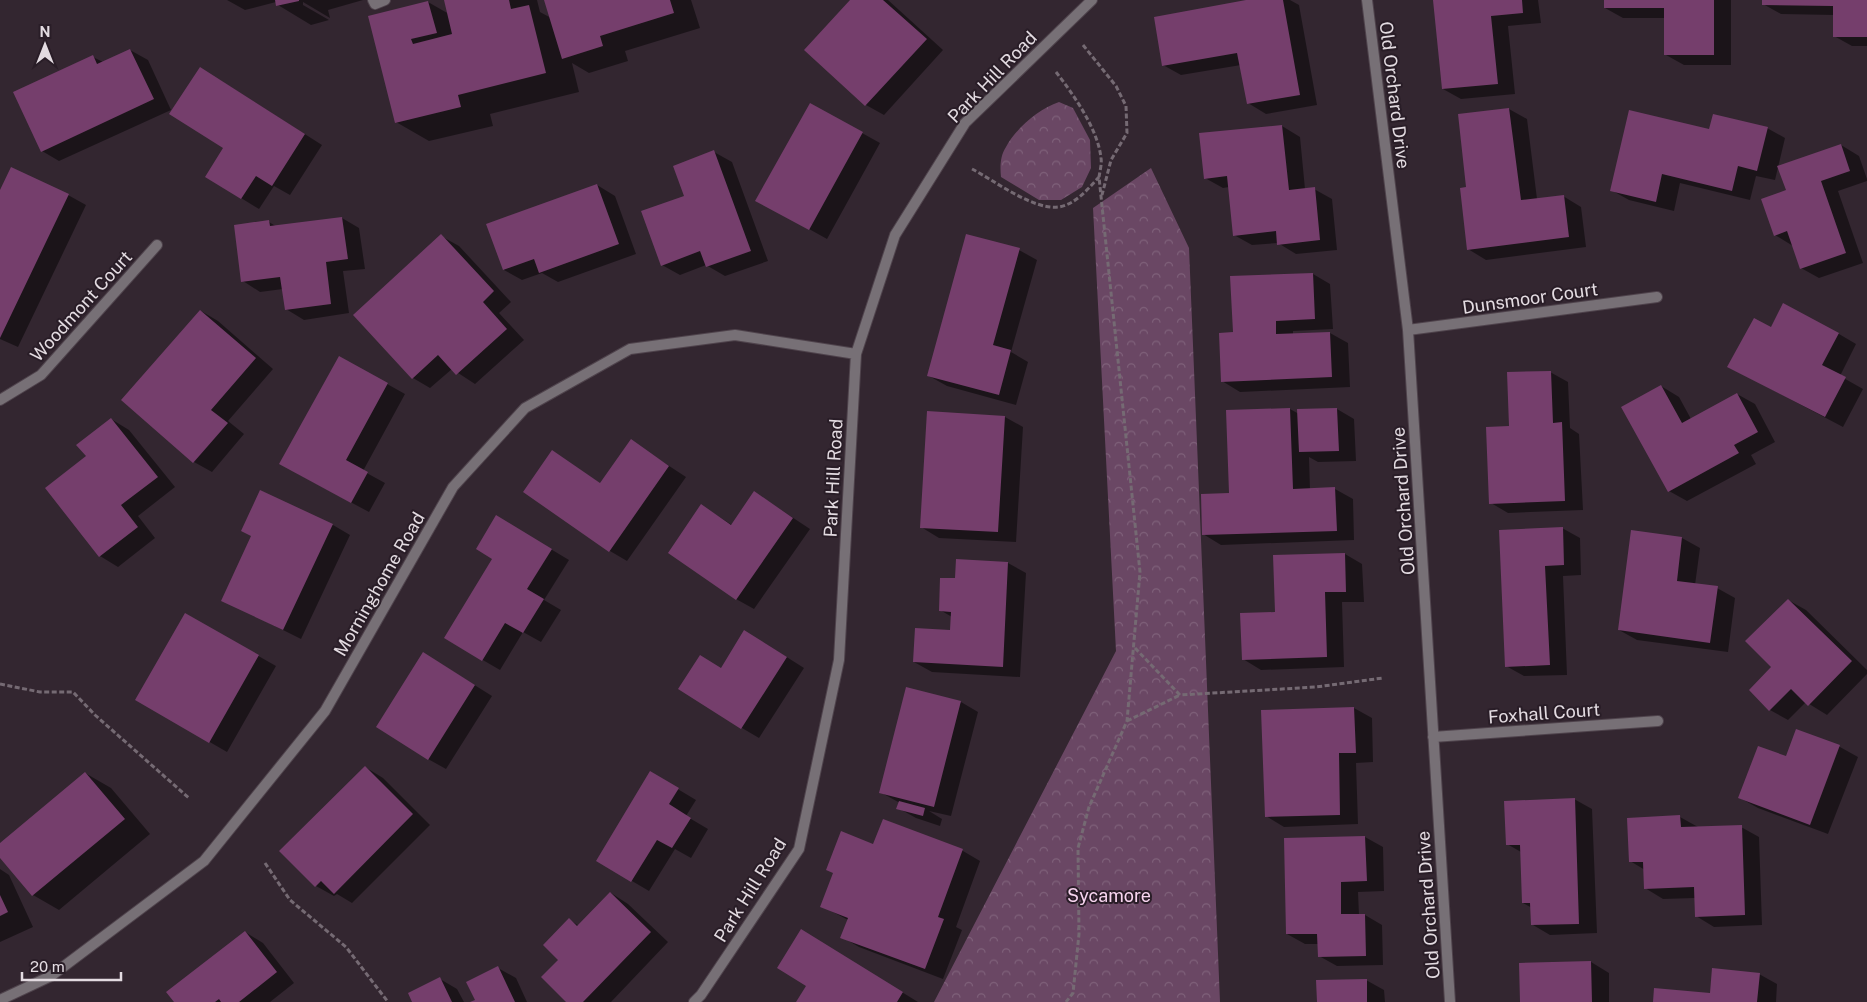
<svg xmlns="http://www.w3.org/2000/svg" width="1867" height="1002" viewBox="0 0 1867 1002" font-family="'Public Sans',sans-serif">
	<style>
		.forest { fill: url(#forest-crowns) }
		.shadow { fill: #0007 }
		.building { fill: #753e6c }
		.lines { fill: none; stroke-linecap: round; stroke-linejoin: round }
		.street-casing { stroke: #4f434c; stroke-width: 12 }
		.path { stroke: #756a73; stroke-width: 3; stroke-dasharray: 5 2.5; stroke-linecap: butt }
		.street { stroke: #777076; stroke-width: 10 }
		.labels { text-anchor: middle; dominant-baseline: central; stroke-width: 4; stroke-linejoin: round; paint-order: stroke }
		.street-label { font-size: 18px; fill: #e3dbe1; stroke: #291d27 }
		.park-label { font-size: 18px; fill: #f8d5f0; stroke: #291d27 }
	</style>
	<defs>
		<pattern id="forest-crowns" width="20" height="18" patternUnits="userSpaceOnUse" patternTransform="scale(1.25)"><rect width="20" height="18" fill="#6a4764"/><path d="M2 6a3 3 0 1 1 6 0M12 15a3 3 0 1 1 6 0" fill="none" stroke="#7f617a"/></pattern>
	</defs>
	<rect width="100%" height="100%" fill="#332630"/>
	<!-- forest -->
	<path class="forest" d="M 1059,102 L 1073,108 L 1090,140 L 1091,168 L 1082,187 L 1061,200 L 1039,200 L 1001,177 C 1000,167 1000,156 1006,147 C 1017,127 1039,109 1059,102 Z
		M 1151,168 L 1189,248 L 1220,1002 L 934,1002 L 1116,651 L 1093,208 Z"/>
	<!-- shadow -->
	<path class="shadow" d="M 227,0 L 363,0 L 328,10 L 330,18 L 303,2 L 303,5 L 329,20 L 311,25 L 278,5 L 276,2 L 245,10 Z
		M 445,0 L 537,0 L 540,12 L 551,18 L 545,0 L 691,0 L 700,28 L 625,51 L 628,61 L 589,73 L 572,63 L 579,92 L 490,114 L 493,126 L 429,141 L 396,122 L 369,17 L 428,2 L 449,14 Z
		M 852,0 L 888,0 L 943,50 L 884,115 L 866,105 L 806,50 Z
		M 1253,0 L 1290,0 L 1299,5 L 1317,105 L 1266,114 L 1248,103 L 1241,65 L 1181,75 L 1163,65 Z
		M 1434,0 L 1538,0 L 1541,23 L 1508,26 L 1515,94 L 1461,99 L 1443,89 Z
		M 1605,0 L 1731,0 L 1731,65 L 1684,65 L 1666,55 L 1666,18 L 1623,18 L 1605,8 Z
		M 1763,0 L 1867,0 L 1867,46 L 1852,46 L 1834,36 L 1834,15 L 1781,14 L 1763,4 Z
		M 130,50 L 148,60 L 171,110 L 59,161 L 42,151 L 93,57 L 103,62 Z
		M 218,79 L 322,145 L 290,195 L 274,186 L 259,209 L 241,198 L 225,148 Z
		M 1509,109 L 1527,119 L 1537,199 L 1563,196 L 1581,207 L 1586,247 L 1486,260 L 1468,249 L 1468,188 Z
		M 1282,126 L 1300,137 L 1305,189 L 1314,189 L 1332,199 L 1337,250 L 1296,254 L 1278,243 L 1252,245 L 1234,235 L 1229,187 L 1223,188 L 1205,178 Z
		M 1767,128 L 1785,138 L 1775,180 L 1756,176 L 1750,200 L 1680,183 L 1674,211 L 1629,200 L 1611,190 L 1710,131 Z
		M 862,133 L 880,143 L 827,239 L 775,210 Z
		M 1841,145 L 1859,156 L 1867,179 L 1867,181 L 1838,191 L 1863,263 L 1819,278 L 1801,268 L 1793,246 L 1775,235 L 1787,191 Z
		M 714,152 L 732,162 L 768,261 L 725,276 L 706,265 L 680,275 L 662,265 L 685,196 Z
		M 597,185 L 615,196 L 636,254 L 558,282 L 542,273 L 522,280 L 504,270 L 488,224 Z
		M 0,193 L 68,195 L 86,205 L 18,347 L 0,339 Z
		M 342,218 L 359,228 L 365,269 L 343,271 L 349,313 L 304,320 L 286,309 L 283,289 L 260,292 L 243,281 L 269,222 L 277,227 Z
		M 441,236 L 459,246 L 511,302 L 499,313 L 524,340 L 475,384 L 452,369 L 430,388 L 413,378 Z
		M 1019,250 L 1037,260 L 1011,352 L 1028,362 L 1016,405 L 947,386 L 929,376 Z
		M 1313,274 L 1330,284 L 1333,329 L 1293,331 L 1293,334 L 1330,333 L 1348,343 L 1350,387 L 1240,392 L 1222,381 L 1234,333 Z
		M 201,311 L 218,321 L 273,369 L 228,421 L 244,434 L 212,472 L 194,462 Z
		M 1771,328 L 1839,334 L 1856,344 L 1840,376 L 1863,389 L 1843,427 L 1729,367 Z
		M 339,357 L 405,394 L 363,471 L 385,483 L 369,512 L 298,474 Z
		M 1550,372 L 1568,382 L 1570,428 L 1579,434 L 1583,510 L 1508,513 L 1491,503 L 1511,427 Z
		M 1661,386 L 1679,397 L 1691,419 L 1737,394 L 1755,404 L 1775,442 L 1751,455 L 1756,464 L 1687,501 L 1669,491 Z
		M 1290,409 L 1299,414 L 1337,409 L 1354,419 L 1356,461 L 1318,462 L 1309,457 L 1310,490 L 1335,489 L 1353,499 L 1354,540 L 1221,545 L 1203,534 Z
		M 1005,417 L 1023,427 L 1016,542 L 939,538 L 921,527 Z
		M 111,419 L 129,430 L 175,487 L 138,516 L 155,538 L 118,567 L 100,556 L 46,488 L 87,456 Z
		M 631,441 L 686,477 L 627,561 L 610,551 L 552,452 L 601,484 Z
		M 754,492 L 810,529 L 754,609 L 736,599 L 702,506 L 732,525 Z
		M 333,525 L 350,535 L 301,639 L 223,600 L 252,537 Z
		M 514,527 L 569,560 L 544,600 L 561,610 L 541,642 L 523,632 L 500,670 L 445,638 Z
		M 1562,528 L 1580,538 L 1581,575 L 1563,576 L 1567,675 L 1524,676 L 1506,666 L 1501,531 Z
		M 1632,531 L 1682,538 L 1700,548 L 1695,585 L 1717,588 L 1735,598 L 1728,652 L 1637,640 L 1619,630 Z
		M 1345,554 L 1362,564 L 1364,602 L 1342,602 L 1344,667 L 1261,670 L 1243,659 L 1276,613 Z
		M 1008,563 L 1026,573 L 1020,677 L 932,672 L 914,662 L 951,631 L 952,617 L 940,610 L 956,579 Z
		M 1788,600 L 1806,610 L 1867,670 L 1867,674 L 1827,715 L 1806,702 L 1788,720 L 1770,710 L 1773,667 Z
		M 186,615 L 276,666 L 227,752 L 137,700 Z
		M 763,642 L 804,668 L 759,738 L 742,728 L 722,669 Z
		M 441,664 L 492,696 L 446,769 L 428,759 Z
		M 961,702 L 978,712 L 951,816 L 929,811 L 942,819 L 940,826 L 916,818 L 898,808 L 900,803 L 880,792 Z
		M 1354,708 L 1372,718 L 1373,762 L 1356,763 L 1358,824 L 1284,827 L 1266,816 Z
		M 1797,731 L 1840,747 L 1858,757 L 1828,834 L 1758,808 L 1740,798 L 1787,758 Z
		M 365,767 L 383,778 L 430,825 L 352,903 L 337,894 L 334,896 L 316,886 Z
		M 85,773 L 111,788 L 150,834 L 59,910 L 33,895 L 0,856 L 0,845 Z
		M 651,773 L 696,800 L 686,816 L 708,829 L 691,858 L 675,849 L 649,891 L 632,881 Z
		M 1574,799 L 1592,809 L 1597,933 L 1550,935 L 1533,925 L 1532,908 L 1523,903 L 1521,852 L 1507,844 Z
		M 1680,817 L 1698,827 L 1741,827 L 1759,837 L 1762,925 L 1714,927 L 1696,916 L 1695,898 L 1663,899 L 1645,888 L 1645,870 L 1630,861 Z
		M 884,820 L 963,851 L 980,861 L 956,927 L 962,930 L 943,979 L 859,947 L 842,937 L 848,920 L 822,906 L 874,846 Z
		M 1365,837 L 1383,847 L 1384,891 L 1358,892 L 1359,915 L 1365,915 L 1382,925 L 1383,965 L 1337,966 L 1319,956 L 1319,944 L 1305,944 L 1287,934 L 1285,839 Z
		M 0,869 L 9,875 L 33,927 L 0,942 Z
		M 611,893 L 628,904 L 668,942 L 611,1002 L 568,1002 L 559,960 L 570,920 L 579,926 Z
		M 245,932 L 263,943 L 294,983 L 270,1002 L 176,1002 Z
		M 819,941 L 918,1002 L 797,1002 L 807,986 Z
		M 1591,962 L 1609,973 L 1609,1002 L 1522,1002 Z
		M 498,968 L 516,978 L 527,1002 L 473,1002 L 477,1000 Z
		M 1759,974 L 1777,984 L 1776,1002 L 1654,1002 L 1711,994 Z
		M 440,979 L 457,989 L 464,1002 L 414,1002 Z
		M 1366,980 L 1384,990 L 1385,1002 L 1318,1002 Z"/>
	<!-- building -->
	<path class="building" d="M 275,0 L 299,0 L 299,1 L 276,6 Z
		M 444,0 L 509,0 L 511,9 L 529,5 L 546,73 L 458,95 L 461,107 L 395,123 L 368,16 L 428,1 L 437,33 L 411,39 L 413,44 L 452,34 Z
		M 544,0 L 670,0 L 674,13 L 600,36 L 603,46 L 562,59 Z
		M 850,0 L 883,0 L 927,39 L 865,106 L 804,50 Z
		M 1246,0 L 1283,0 L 1300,95 L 1247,104 L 1237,53 L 1162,66 L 1154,17 Z
		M 1433,0 L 1522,0 L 1523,13 L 1491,16 L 1498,84 L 1442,89 Z
		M 1604,0 L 1714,0 L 1714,55 L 1664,55 L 1664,8 L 1604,8 Z
		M 1762,0 L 1867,0 L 1867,37 L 1833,37 L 1833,6 L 1762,5 Z
		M 130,49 L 154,99 L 41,152 L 13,92 L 93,55 L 97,64 Z
		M 200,67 L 305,134 L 272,186 L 256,176 L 241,199 L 205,177 L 223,148 L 169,114 Z
		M 810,103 L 863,132 L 809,230 L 755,201 Z
		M 1509,108 L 1521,200 L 1564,195 L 1569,237 L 1467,250 L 1460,188 L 1466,187 L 1458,114 Z
		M 1629,110 L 1709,129 L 1713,114 L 1768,127 L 1757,171 L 1738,166 L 1732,191 L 1662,174 L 1656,202 L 1610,191 Z
		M 1282,125 L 1289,190 L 1315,187 L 1320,240 L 1277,245 L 1276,231 L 1233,236 L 1227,176 L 1204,179 L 1199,133 Z
		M 1841,144 L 1850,171 L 1821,181 L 1846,253 L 1800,269 L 1787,231 L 1774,236 L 1761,199 L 1786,190 L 1777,166 Z
		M 714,150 L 751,251 L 706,267 L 700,251 L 661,266 L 641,211 L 684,196 L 673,166 Z
		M 11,167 L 69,194 L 0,338 L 0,190 Z
		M 597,184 L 619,244 L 539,273 L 534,259 L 503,270 L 486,224 Z
		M 342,217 L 348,259 L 326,262 L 331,304 L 285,310 L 280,277 L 241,282 L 234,225 L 269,220 L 270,226 Z
		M 441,234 L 494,291 L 483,302 L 507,329 L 456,375 L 438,355 L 412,379 L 353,315 Z
		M 966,234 L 1020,248 L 993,345 L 1011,350 L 999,395 L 927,376 Z
		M 1313,273 L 1315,319 L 1276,321 L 1276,334 L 1330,332 L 1332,377 L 1221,382 L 1219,333 L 1233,332 L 1230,276 Z
		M 1783,303 L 1839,333 L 1822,365 L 1846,377 L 1825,417 L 1727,367 L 1754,318 L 1771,327 Z
		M 200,310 L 256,358 L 211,410 L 228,423 L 193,463 L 121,400 Z
		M 339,356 L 388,383 L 346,460 L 368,472 L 351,503 L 279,464 Z
		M 1551,371 L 1553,423 L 1562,422 L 1565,501 L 1489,504 L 1486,427 L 1509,426 L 1507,372 Z
		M 1661,385 L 1682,423 L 1737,393 L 1758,432 L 1734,445 L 1739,453 L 1668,492 L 1621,407 Z
		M 1290,408 L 1293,489 L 1335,487 L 1337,531 L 1202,535 L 1201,494 L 1229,493 L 1226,410 Z
		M 1337,408 L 1339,451 L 1299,452 L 1297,409 Z
		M 927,411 L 1005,416 L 998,532 L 920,528 Z
		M 111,418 L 158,477 L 121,505 L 138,527 L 99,557 L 45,488 L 86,456 L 76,445 Z
		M 631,439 L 669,466 L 609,552 L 523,492 L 552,450 L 600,483 Z
		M 260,490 L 333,524 L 283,630 L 221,601 L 251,536 L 241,531 Z
		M 754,491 L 793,518 L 736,600 L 668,553 L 701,504 L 731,525 Z
		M 496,515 L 552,549 L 527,589 L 544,599 L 523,633 L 505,623 L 482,661 L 444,638 L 492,559 L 476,549 Z
		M 1563,527 L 1564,565 L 1545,566 L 1550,665 L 1505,667 L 1499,530 Z
		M 1631,530 L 1682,537 L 1677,581 L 1718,586 L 1710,643 L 1618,630 Z
		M 1345,553 L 1346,592 L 1325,592 L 1327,657 L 1242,660 L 1240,613 L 1275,612 L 1273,555 Z
		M 956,559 L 1008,562 L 1003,667 L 913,662 L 915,628 L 950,630 L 951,612 L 939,611 L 940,578 L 955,578 Z
		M 1788,599 L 1852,661 L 1808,706 L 1791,689 L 1769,711 L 1749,690 L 1771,667 L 1745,641 Z
		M 185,613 L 259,655 L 209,743 L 135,700 Z
		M 744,630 L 787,657 L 741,729 L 678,689 L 700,655 L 721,668 Z
		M 423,652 L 475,685 L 428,760 L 376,727 Z
		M 906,687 L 961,701 L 934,807 L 879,793 Z
		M 1354,707 L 1356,753 L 1339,753 L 1340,815 L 1265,817 L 1261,710 Z
		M 1796,729 L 1840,745 L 1810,825 L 1738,798 L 1758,746 L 1786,756 Z
		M 365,766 L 413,814 L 334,894 L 321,881 L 315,887 L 279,851 Z
		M 650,771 L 679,788 L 669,804 L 691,818 L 672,848 L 657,840 L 631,882 L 596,861 Z
		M 85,772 L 125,819 L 32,896 L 0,858 L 0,843 Z
		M 1575,798 L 1579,924 L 1531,925 L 1530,903 L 1522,903 L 1520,845 L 1506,845 L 1504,801 Z
		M 899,801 L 925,808 L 923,816 L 896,809 Z
		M 1680,815 L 1681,827 L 1742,825 L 1745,915 L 1695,917 L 1694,887 L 1644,889 L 1643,862 L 1629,862 L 1627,818 Z
		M 883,819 L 963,849 L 938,917 L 944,919 L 925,969 L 840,938 L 848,918 L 820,907 L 833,873 L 826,870 L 841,831 L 873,844 Z
		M 1365,836 L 1367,881 L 1341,882 L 1341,914 L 1365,914 L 1366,956 L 1318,957 L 1317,934 L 1286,934 L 1284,838 Z
		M 610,892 L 651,932 L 583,1002 L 566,1002 L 541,977 L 558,960 L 543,945 L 569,918 L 577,926 Z
		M 0,895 L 8,912 L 0,916 Z
		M 801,929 L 903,992 L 897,1002 L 796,1002 L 806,986 L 777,968 Z
		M 245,931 L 277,972 L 239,1002 L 221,1002 L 219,999 L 215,1002 L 174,1002 L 166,992 Z
		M 1591,961 L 1592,1002 L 1520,1002 L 1519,963 Z
		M 498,966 L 515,1002 L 470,1002 L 475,1000 L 466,982 Z
		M 1712,968 L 1760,973 L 1757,1002 L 1653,1002 L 1654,988 L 1710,993 Z
		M 440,977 L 452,1002 L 412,1002 L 408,993 Z
		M 1367,979 L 1367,1002 L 1317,1002 L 1316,980 Z"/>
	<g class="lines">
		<defs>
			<path id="street" d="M 373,0 L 375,4 L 385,0
				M 1367,0 L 1408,330 L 1450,1002
				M 1408,330 L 1657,297
				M 0,400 L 41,375 L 157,245
				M 1433,737 L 1658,721
				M 0,1000 L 51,976 L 204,861 L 325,711 L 453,487 L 525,408 L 630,349 L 735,335 L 856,354
				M 694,1002 L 701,995 L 799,849 L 839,660 L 856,354 L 895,235 L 965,123 L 1092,0"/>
		</defs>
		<!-- street casing -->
		<use href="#street" class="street-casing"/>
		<!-- path -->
		<path class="path" d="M 1083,45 L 1116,86 L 1126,106 L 1127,133 L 1111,160 L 1102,195
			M 1056,72 C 1073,94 1098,129 1101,158 C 1102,163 1100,171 1099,177 L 1140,572 L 1127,721 L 1089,807 L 1078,848 L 1079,934 L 1073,993 L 1066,1002
			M 972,169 C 995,181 1033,210 1058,207 C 1075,205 1088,189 1099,177
			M 1135,648 L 1180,695 L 1316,687 L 1383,678
			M 0,684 L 40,692 L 73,692 L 95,715 L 190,799
			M 1127,721 L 1180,695
			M 265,863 L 290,900 L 346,947 L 388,1002"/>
		<!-- street -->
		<use href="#street" class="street"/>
	</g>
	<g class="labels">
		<!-- street labels -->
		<g class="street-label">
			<text transform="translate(992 77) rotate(-46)">Park Hill Road</text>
			<text transform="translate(1395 95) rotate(83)">Old Orchard Drive</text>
			<text transform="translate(1530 298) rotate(-8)">Dunsmoor Court</text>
			<text transform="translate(81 306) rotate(-48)">Woodmont Court</text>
			<text transform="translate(833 478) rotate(-87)">Park Hill Road</text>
			<text transform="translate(1403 501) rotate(-94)">Old Orchard Drive</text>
			<text transform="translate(379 584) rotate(-60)">Morninghome Road</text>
			<text transform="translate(1544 713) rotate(-4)">Foxhall Court</text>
			<text transform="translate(750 890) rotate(-58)">Park Hill Road</text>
			<text transform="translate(1428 905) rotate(-94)">Old Orchard Drive</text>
		</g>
		<!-- park labels -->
		<g class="park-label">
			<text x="1109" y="895">Sycamore</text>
		</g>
	</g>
	<!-- north arrow -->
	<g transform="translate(45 45)" stroke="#291d27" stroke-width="4" paint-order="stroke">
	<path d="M0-4L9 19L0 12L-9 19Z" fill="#e3dbe1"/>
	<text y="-8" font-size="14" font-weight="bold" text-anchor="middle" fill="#e3dbe1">N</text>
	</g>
	<!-- scale -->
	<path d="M22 972v8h99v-8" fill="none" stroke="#e3dbe1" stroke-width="2.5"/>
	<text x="30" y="972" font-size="15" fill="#e3dbe1" stroke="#291d27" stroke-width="4" paint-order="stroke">20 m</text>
</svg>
